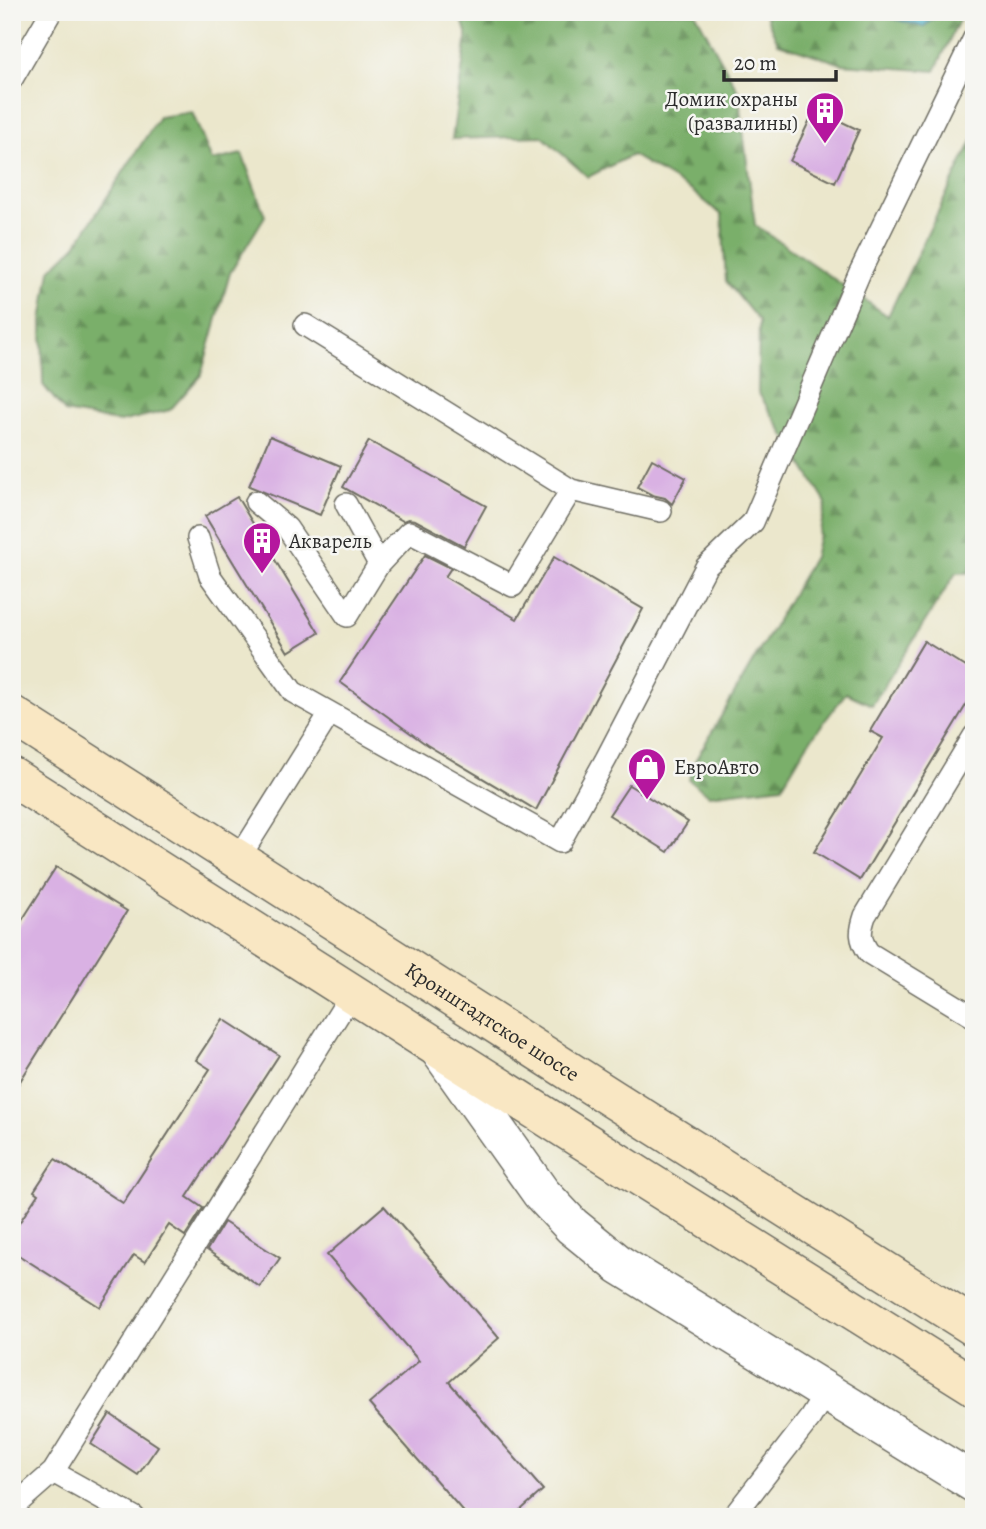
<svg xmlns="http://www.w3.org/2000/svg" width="986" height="1529" viewBox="0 0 986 1529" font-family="Alegreya,serif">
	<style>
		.forest { fill: url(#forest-firs); stroke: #526d4a; stroke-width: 2 }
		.water { fill: url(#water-ripples); stroke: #3a6e7a; stroke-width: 2 }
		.building { fill: #d9b1e3 }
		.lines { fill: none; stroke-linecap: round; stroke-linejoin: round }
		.lane-casing { stroke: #6e6d63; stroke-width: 24 }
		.street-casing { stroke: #6e6d63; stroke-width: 41 }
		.secondary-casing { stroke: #6e6d63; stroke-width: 41 }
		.lane { stroke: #fff; stroke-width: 21 }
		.street { stroke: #fff; stroke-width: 38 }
		.secondary { stroke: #f9e7c3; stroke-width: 38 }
		.labels { text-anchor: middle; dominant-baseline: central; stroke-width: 5; stroke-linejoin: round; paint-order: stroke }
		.poi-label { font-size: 21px; fill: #2b2b2b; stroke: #f6f6f2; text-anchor: start }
		.street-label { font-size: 21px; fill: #2b2b2b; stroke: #f6f6f2 }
	</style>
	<defs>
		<pattern id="forest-firs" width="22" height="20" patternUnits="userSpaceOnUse" patternTransform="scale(1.75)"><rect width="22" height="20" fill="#7aaf6a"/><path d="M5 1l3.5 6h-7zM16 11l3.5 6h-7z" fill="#648f57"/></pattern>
		<pattern id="water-ripples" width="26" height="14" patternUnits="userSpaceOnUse" patternTransform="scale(1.75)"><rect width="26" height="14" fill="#4ab2c8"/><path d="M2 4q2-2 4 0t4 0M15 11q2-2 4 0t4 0" fill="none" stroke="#3e91a3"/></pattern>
	</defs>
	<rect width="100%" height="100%" fill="#f6f6f2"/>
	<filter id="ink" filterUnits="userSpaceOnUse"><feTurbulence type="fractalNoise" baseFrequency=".0143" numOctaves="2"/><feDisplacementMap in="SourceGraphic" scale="14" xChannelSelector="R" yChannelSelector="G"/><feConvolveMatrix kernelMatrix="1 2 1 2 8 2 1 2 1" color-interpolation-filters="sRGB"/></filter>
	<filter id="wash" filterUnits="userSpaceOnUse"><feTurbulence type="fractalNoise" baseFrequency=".00686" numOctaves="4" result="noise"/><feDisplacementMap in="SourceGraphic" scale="28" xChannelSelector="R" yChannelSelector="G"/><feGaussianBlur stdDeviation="1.57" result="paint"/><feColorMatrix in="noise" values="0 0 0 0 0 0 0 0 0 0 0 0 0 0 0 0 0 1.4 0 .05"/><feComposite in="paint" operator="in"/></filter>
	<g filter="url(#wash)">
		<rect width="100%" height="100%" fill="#ebe7cc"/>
		<!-- forest -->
		<path class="forest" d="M 460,12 L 695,12 L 738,91 L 755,225 L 888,316 L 974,137 L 974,573 L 956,573 L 872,705 L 846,693 L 806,746 L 782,786 L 709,795 L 689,780 L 695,761 L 814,557 L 826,503 L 758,392 L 759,321 L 726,281 L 722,215 L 692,191 L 632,155 L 588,177 L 542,136 L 452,139 L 467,36 Z
			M 764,12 L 871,12 L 923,27 L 941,12 L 963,12 L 935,71 L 842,64 L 778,43 Z
			M 192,112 L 212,161 L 242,154 L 265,216 L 230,273 L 201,375 L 170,410 L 120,422 L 65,412 L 43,385 L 42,321 L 50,270 L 76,245 L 159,117 Z"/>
		<!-- water -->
		<path class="water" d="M 871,12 L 941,12 L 923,27 Z"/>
		<g id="blocks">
			<!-- building -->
			<path class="building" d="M 815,109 L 859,130 L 835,183 L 790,161 Z
				M 270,436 L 341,466 L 320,515 L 249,486 Z
				M 369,441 L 486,506 L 464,546 L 415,520 L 408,519 L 403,521 L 343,487 Z
				M 652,459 L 686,478 L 672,504 L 665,498 L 652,495 L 637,487 Z
				M 237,497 L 319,633 L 288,652 L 205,516 Z
				M 425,555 L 451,568 L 445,577 L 517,619 L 554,557 L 643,609 L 536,810 L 427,745 L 340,682 Z
				M 924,641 L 974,672 L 974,692 L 860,880 L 814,852 L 883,738 L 870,731 Z
				M 629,785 L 688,822 L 668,852 L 609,815 Z
				M 56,867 L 127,911 L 12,1094 L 12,936 Z
				M 223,1019 L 279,1055 L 187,1197 L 203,1208 L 185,1236 L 169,1225 L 145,1262 L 134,1255 L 100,1307 L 12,1251 L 12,1234 L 38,1194 L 34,1191 L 55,1159 L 123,1203 L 210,1069 L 196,1060 Z
				M 384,1206 L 499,1338 L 449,1382 L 543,1490 L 513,1517 L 468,1517 L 369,1404 L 419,1361 L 327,1255 Z
				M 224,1222 L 280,1258 L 260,1287 L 207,1250 Z
				M 110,1414 L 158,1446 L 138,1475 L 91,1444 Z"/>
		</g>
	</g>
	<g filter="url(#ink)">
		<use href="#blocks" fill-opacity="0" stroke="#6e6d63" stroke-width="2"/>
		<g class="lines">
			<defs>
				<path id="lane" d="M 12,79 L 51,12
					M 305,325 L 571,490 L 661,511
					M 256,502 L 287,528 L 347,616 L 379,564
					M 346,504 L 379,564 L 409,532 L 513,586 L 571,490
					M 198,538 L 210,576 L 293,692 L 560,842 L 606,759 L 706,567 L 753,522 L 860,272 L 974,38
					M 974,736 L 865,916 C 860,931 859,939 869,953 L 974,1017
					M 238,860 L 330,713
					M 12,1508 L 53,1472
					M 134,1517 L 53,1472 L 352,993
					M 733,1517 L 810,1418 L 826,1392"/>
				<path id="street" d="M 438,1048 L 541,1193 L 572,1226 L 620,1265 L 974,1483"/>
				<g id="secondary">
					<path id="s1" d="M 12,715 L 613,1099 L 974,1327"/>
					<path d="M 12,777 L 644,1179 L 974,1386"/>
				</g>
			</defs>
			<!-- lane casing -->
			<use href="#lane" class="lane-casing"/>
			<!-- street casing -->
			<use href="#street" class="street-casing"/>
			<!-- secondary casing -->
			<use href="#secondary" class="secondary-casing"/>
			<!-- lane -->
			<use href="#lane" class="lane"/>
			<!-- street -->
			<use href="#street" class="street"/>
			<!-- secondary -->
			<use href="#secondary" class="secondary"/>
		</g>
	</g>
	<!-- icons -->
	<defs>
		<symbol id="building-pin" viewBox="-11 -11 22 30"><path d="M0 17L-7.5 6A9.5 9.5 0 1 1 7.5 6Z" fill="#b5179e" stroke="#f6f6f2"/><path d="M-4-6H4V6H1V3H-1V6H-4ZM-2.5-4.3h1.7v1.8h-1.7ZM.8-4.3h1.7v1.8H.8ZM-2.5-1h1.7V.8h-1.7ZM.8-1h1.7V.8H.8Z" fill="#fff"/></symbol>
		<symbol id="shop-pin" viewBox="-11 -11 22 30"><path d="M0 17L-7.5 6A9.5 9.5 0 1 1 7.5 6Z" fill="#b5179e" stroke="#f6f6f2"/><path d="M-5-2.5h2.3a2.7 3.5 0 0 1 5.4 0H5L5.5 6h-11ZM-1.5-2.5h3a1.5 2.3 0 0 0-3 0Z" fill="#fff"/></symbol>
	</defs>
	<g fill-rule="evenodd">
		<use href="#building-pin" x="803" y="89" width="44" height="60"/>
		<use href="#building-pin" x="240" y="519" width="44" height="60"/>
		<use href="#shop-pin" x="625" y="745" width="44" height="60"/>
	</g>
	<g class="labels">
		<!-- poi labels -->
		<g class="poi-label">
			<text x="798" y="99" text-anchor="end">Домик охраны<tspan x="798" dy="24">(развалины)</tspan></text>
			<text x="289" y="541">Акварель</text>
			<text x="674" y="767">ЕвроАвто</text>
		</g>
		<!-- street labels -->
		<g class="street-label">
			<text stroke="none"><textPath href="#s1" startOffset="570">Кронштадтское шоссе</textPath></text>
		</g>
	</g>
	<!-- margin -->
	<rect width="986" height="1529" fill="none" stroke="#f6f6f2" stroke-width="42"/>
	<!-- scale -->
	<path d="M724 70v10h112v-10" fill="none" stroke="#2b2b2b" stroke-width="3.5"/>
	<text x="734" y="70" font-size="21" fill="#2b2b2b" stroke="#f6f6f2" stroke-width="5" paint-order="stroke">20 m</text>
</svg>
